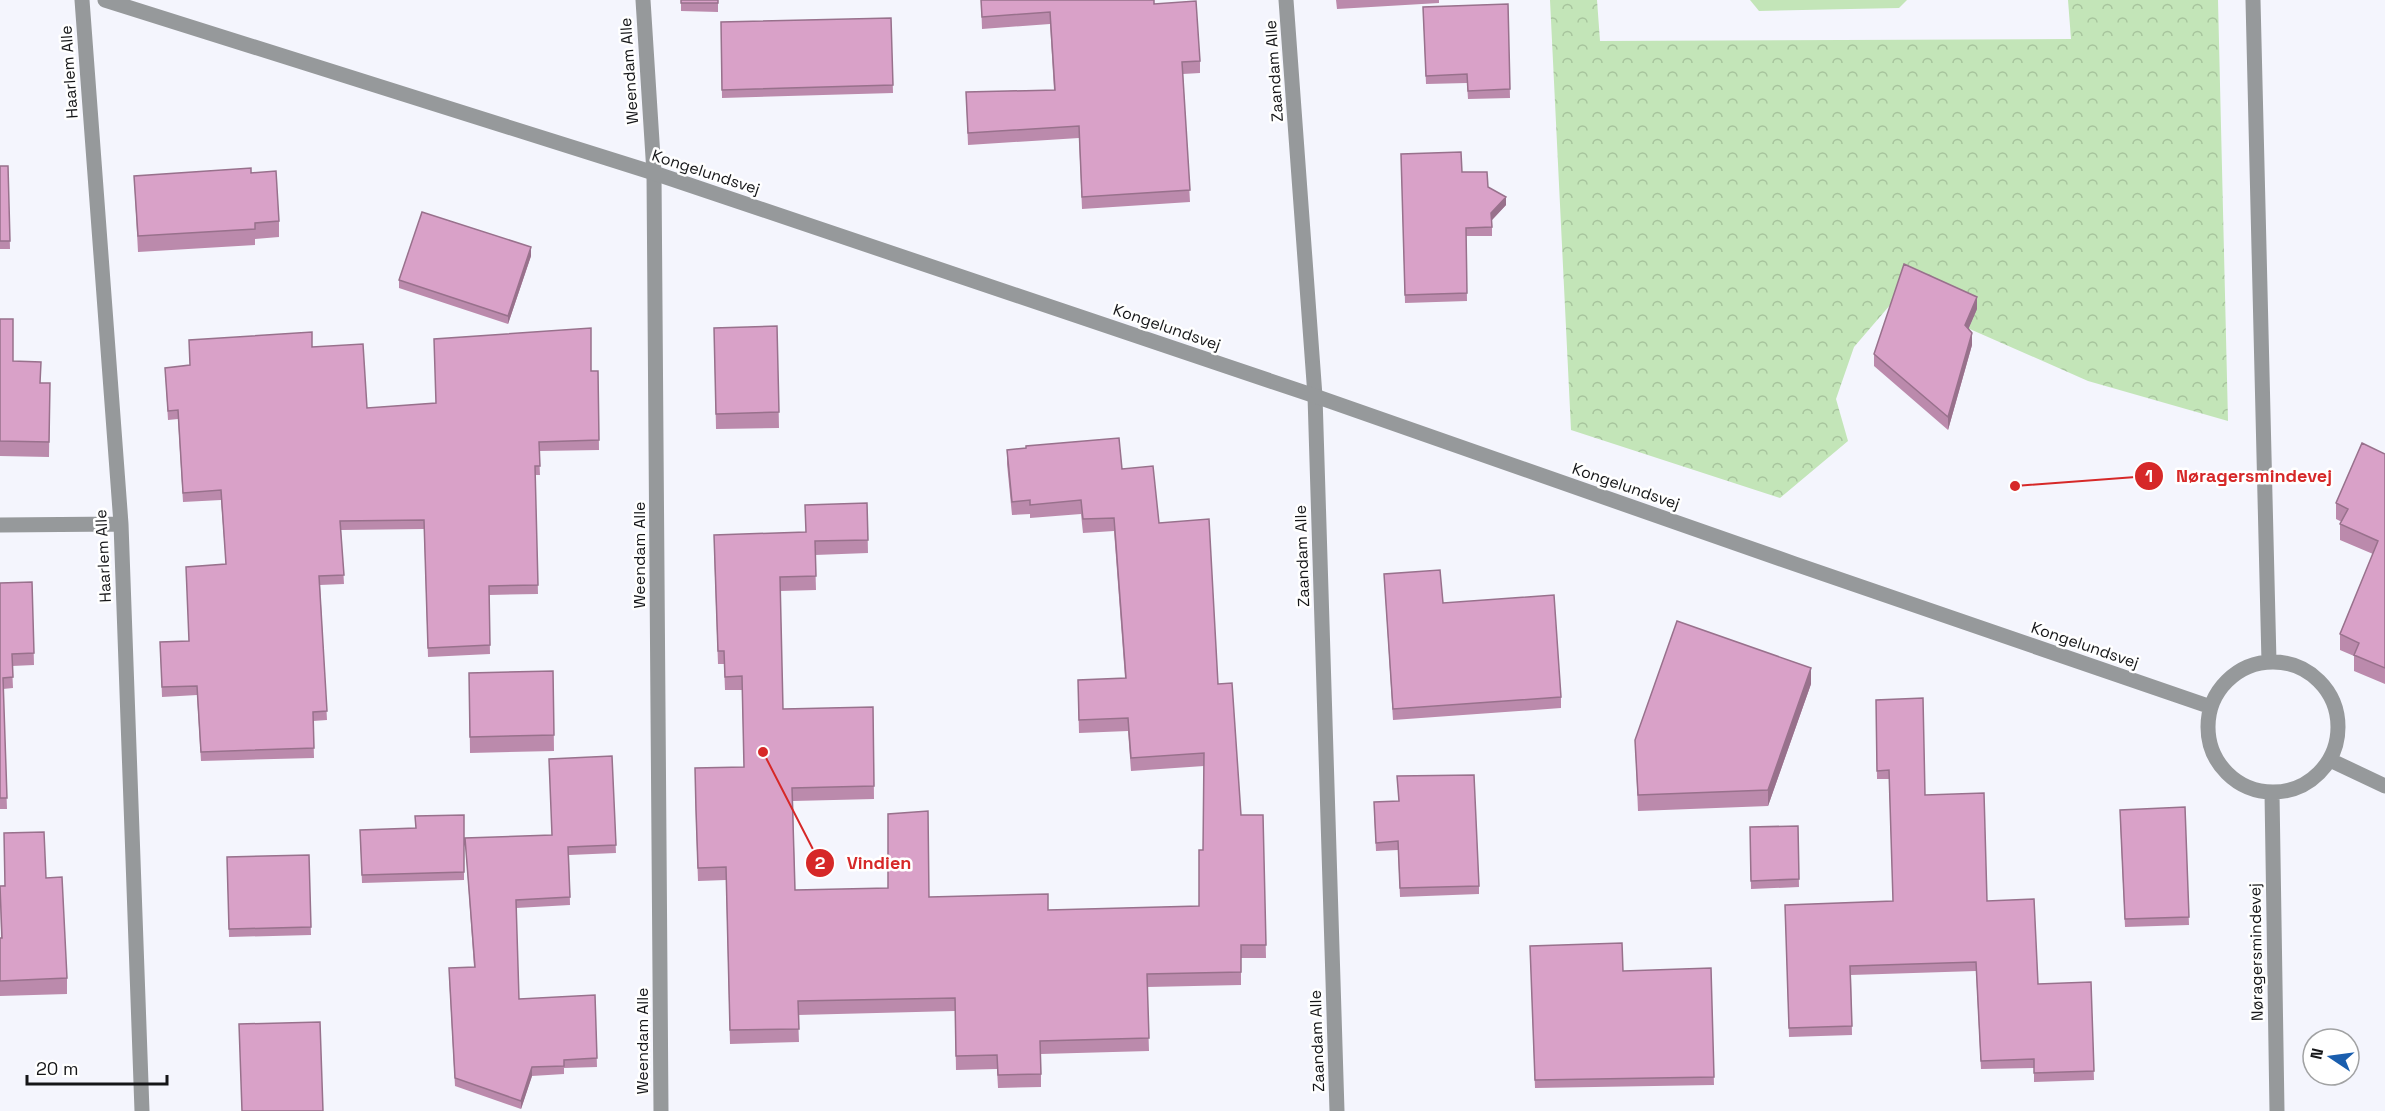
<svg xmlns="http://www.w3.org/2000/svg" width="2385" height="1111" viewBox="0 0 2385 1111" font-family="'Space Grotesk',sans-serif">
	<style>
		.forest { fill: url(#forest-crowns) }
		.pitch { fill: #c3e5b8 }
		.lines { fill: none; stroke-linecap: round; stroke-linejoin: round }
		.minor { stroke: #96999b; stroke-width: 15 }
		.tertiary { stroke: #96999b; stroke-width: 15 }
		.wall { fill: #bb8aac }
		.shaded-wall { fill: #98718c }
		.building { fill: #d9a1c8; stroke: #98718c; stroke-width: 1.5 }
		.labels { text-anchor: middle; dominant-baseline: central; stroke-width: 5; stroke-linejoin: round; paint-order: stroke }
		.street-label { font-size: 16px; fill: #151618; stroke: #fff }
		.leader { fill: none; stroke: #d62828; stroke-width: 2 }
		.callout-dot { fill: #d62828; stroke: #fff; stroke-width: 2 }
		.mark-label { font-size: 18px; text-anchor: middle; font-weight: bold; fill: #fff }
		.callout-label { font-size: 18px; text-anchor: middle; font-weight: bold; fill: #d62828; stroke: #fff; stroke-width: 5; stroke-linejoin: round; paint-order: stroke }
	</style>
	<defs>
		<pattern id="forest-crowns" width="20" height="18" patternUnits="userSpaceOnUse" patternTransform="scale(1.5)"><rect width="20" height="18" fill="#c3e5b8"/><path d="M2 6a3 3 0 1 1 6 0M12 15a3 3 0 1 1 6 0" fill="none" stroke="#a7c49d"/></pattern>
	</defs>
	<rect width="100%" height="100%" fill="#f4f5fd"/>
	<!-- forest -->
	<path class="forest" d="M 1550,0 L 1597,0 L 1600,41 L 2071,39 L 2068,0 L 2218,0 L 2228,421 L 2088,381 L 1897,297 L 1854,347 L 1836,399 L 1848,441 L 1780,498 L 1571,430 Z"/>
	<!-- pitch -->
	<path class="pitch" d="M 1750,0 L 1907,0 L 1899,8 L 1759,11 Z"/>
	<g class="lines">
		<!-- minor -->
		<path class="minor" d="M 82,0 L 121,524 L 142,1111
			M 643,0 L 654,173 L 661,1111
			M 1286,0 L 1315,396 L 1337,1111
			M 0,525 L 121,524"/>
		<!-- tertiary -->
		<path class="tertiary" d="M 105,0 L 654,173 L 1315,396 L 1795,564 L 2211,707
			M 2253,0 L 2269,662
			M2208 727a65 65 0 1 1 130 0a65 65 0 1 1-130 0Z
			M 2330,760 L 2385,786
			M 2272,793 L 2277,1111"/>
	</g>
	<!-- wall -->
	<path class="wall" d="M 681,0 L 718,0 L 718,12 L 681,11 Z
		M 981,0 L 1154,0 L 1154,4 L 1200,61 L 1200,73 L 1183,74 L 1190,202 L 1082,209 L 1079,138 L 968,145 L 966,92 L 1054,90 L 1050,24 L 982,29 Z
		M 1336,0 L 1439,0 L 1439,3 L 1337,9 Z
		M 1508,4 L 1510,98 L 1468,99 L 1467,83 L 1426,84 L 1423,7 Z
		M 891,18 L 893,93 L 722,98 L 721,22 Z
		M 1401,154 L 1462,172 L 1488,187 L 1506,205 L 1492,220 L 1492,236 L 1466,236 L 1467,301 L 1405,303 Z
		M 0,166 L 8,166 L 10,249 L 0,249 Z
		M 251,173 L 279,221 L 279,237 L 255,239 L 255,245 L 138,252 L 134,176 Z
		M 531,256 L 508,324 L 399,288 L 399,280 Z
		M 1977,309 L 1968,329 L 1972,345 L 1948,430 L 1874,366 L 1874,354 Z
		M 0,319 L 13,361 L 41,383 L 50,383 L 49,457 L 0,456 Z
		M 777,326 L 779,428 L 716,429 L 714,328 Z
		M 312,347 L 367,408 L 435,403 L 591,371 L 598,371 L 599,450 L 539,451 L 540,475 L 535,475 L 538,594 L 489,595 L 490,654 L 428,657 L 424,529 L 341,530 L 344,584 L 320,585 L 327,720 L 313,721 L 314,758 L 201,761 L 197,695 L 162,697 L 160,642 L 189,641 L 226,564 L 221,500 L 183,502 L 178,419 L 168,420 L 165,368 L 190,366 Z
		M 1007,450 L 1122,469 L 1159,523 L 1218,684 L 1241,815 L 1263,815 L 1266,958 L 1241,958 L 1241,985 L 1147,987 L 1149,1051 L 1041,1054 L 1041,1087 L 998,1088 L 997,1069 L 956,1070 L 955,1011 L 798,1015 L 799,1042 L 730,1044 L 726,880 L 698,881 L 696,823 L 695,768 L 744,767 L 742,690 L 725,690 L 724,664 L 718,664 L 714,549 L 806,532 L 867,503 L 868,553 L 815,555 L 816,590 L 780,591 L 783,709 L 873,707 L 874,799 L 793,801 L 795,890 L 929,897 L 1048,910 L 1199,906 L 1203,850 L 1204,766 L 1131,771 L 1128,731 L 1079,733 L 1078,694 L 1125,678 L 1114,531 L 1083,533 L 1081,514 L 1030,518 L 1030,514 L 1012,515 L 1007,464 Z
		M 2385,454 L 2385,684 L 2354,671 L 2354,656 L 2340,650 L 2340,634 L 2373,554 L 2340,540 L 2340,524 L 2342,522 L 2336,519 L 2336,503 Z
		M 1384,574 L 1443,603 L 1561,697 L 1561,708 L 1393,720 Z
		M 32,582 L 34,665 L 12,666 L 13,688 L 3,689 L 7,809 L 0,809 L 0,583 Z
		M 553,671 L 554,751 L 470,753 L 469,673 Z
		M 1811,684 L 1768,806 L 1638,811 L 1635,740 Z
		M 1876,700 L 1925,795 L 1987,901 L 2038,984 L 2091,982 L 2094,1080 L 2034,1082 L 2034,1068 L 1981,1069 L 1976,971 L 1851,975 L 1852,1035 L 1789,1037 L 1785,905 L 1893,901 L 1889,779 L 1877,779 Z
		M 612,756 L 616,853 L 569,855 L 570,905 L 516,908 L 519,999 L 595,995 L 597,1067 L 564,1068 L 564,1074 L 532,1076 L 521,1109 L 455,1086 L 449,976 L 474,967 L 465,838 L 552,835 Z
		M 1397,776 L 1479,886 L 1479,894 L 1400,897 L 1398,850 L 1376,851 L 1374,810 L 1399,801 Z
		M 2185,807 L 2189,925 L 2125,927 L 2120,818 Z
		M 464,815 L 464,880 L 362,883 L 360,830 L 415,828 Z
		M 1798,826 L 1799,887 L 1751,889 L 1750,827 Z
		M 309,855 L 311,935 L 229,937 L 227,857 Z
		M 46,878 L 67,978 L 67,994 L 0,996 L 0,938 L 1,938 L 0,886 Z
		M 1530,946 L 1623,971 L 1711,968 L 1714,1085 L 1535,1088 Z"/>
	<!-- shaded-wall -->
	<path class="shaded-wall" d="M 1506,197 L 1506,205 L 1491,221 L 1491,213 Z
		M 531,247 L 531,256 L 508,324 L 508,316 Z
		M 1977,297 L 1977,309 L 1965,337 L 1965,325 Z
		M 1972,333 L 1972,345 L 1948,430 L 1948,417 Z
		M 1811,668 L 1811,684 L 1768,806 L 1768,790 Z
		M 532,1067 L 532,1076 L 521,1109 L 521,1101 Z"/>
	<!-- building -->
	<path class="building" d="M 681,0 L 718,0 L 718,3 L 681,3 Z
		M 981,0 L 1154,0 L 1154,4 L 1196,1 L 1200,61 L 1182,62 L 1190,190 L 1082,197 L 1079,126 L 968,133 L 966,92 L 1055,90 L 1050,12 L 982,17 Z
		M 1508,4 L 1510,89 L 1468,91 L 1467,74 L 1426,76 L 1423,7 Z
		M 891,18 L 893,85 L 722,90 L 721,22 Z
		M 1461,152 L 1462,172 L 1487,172 L 1488,187 L 1506,197 L 1491,213 L 1492,227 L 1466,228 L 1467,293 L 1405,295 L 1401,154 Z
		M 0,166 L 8,166 L 10,241 L 0,241 Z
		M 251,168 L 251,173 L 276,171 L 279,221 L 255,223 L 255,229 L 138,236 L 134,176 Z
		M 422,212 L 531,247 L 508,316 L 399,280 Z
		M 1904,264 L 1977,297 L 1965,325 L 1972,333 L 1948,417 L 1874,354 Z
		M 0,319 L 13,319 L 13,361 L 41,362 L 40,383 L 50,383 L 49,442 L 0,441 Z
		M 777,326 L 779,412 L 716,414 L 714,328 Z
		M 591,328 L 591,371 L 598,371 L 599,440 L 539,442 L 540,466 L 535,466 L 538,585 L 489,586 L 490,645 L 428,648 L 424,520 L 340,521 L 344,575 L 319,576 L 327,711 L 313,712 L 314,748 L 201,752 L 197,686 L 162,687 L 160,642 L 189,641 L 186,567 L 226,564 L 221,490 L 183,493 L 178,410 L 168,411 L 165,368 L 190,365 L 189,340 L 312,332 L 312,347 L 363,344 L 367,408 L 436,403 L 434,339 Z
		M 1119,438 L 1122,469 L 1153,466 L 1159,523 L 1209,519 L 1218,684 L 1232,683 L 1241,815 L 1263,815 L 1266,945 L 1241,945 L 1241,972 L 1147,974 L 1149,1038 L 1040,1041 L 1041,1074 L 998,1075 L 997,1055 L 956,1056 L 955,998 L 798,1001 L 799,1029 L 730,1030 L 726,867 L 698,868 L 696,810 L 695,768 L 744,767 L 742,676 L 725,677 L 724,651 L 718,651 L 714,535 L 806,532 L 805,505 L 867,503 L 868,540 L 815,541 L 816,576 L 780,577 L 783,709 L 873,707 L 874,786 L 792,788 L 795,890 L 888,888 L 888,814 L 928,811 L 929,897 L 1048,894 L 1048,910 L 1199,906 L 1199,850 L 1203,850 L 1204,753 L 1131,758 L 1128,718 L 1079,720 L 1078,680 L 1126,678 L 1114,518 L 1083,519 L 1081,500 L 1030,505 L 1030,500 L 1012,502 L 1007,450 L 1026,448 L 1026,446 Z
		M 2362,443 L 2385,454 L 2385,668 L 2354,655 L 2359,643 L 2340,634 L 2378,541 L 2340,524 L 2348,509 L 2336,503 Z
		M 1440,570 L 1443,603 L 1554,595 L 1561,697 L 1393,709 L 1384,574 Z
		M 32,582 L 34,653 L 12,654 L 13,677 L 3,678 L 7,798 L 0,798 L 0,583 Z
		M 1677,621 L 1811,668 L 1768,790 L 1638,795 L 1635,740 Z
		M 553,671 L 554,735 L 470,737 L 469,673 Z
		M 1923,698 L 1925,795 L 1984,793 L 1987,901 L 2034,899 L 2038,984 L 2091,982 L 2094,1071 L 2034,1073 L 2034,1059 L 1981,1061 L 1976,962 L 1850,966 L 1852,1026 L 1789,1028 L 1785,905 L 1893,901 L 1889,770 L 1877,771 L 1876,700 Z
		M 612,756 L 616,845 L 568,847 L 570,897 L 516,900 L 519,999 L 595,995 L 597,1058 L 564,1060 L 564,1066 L 532,1067 L 521,1101 L 455,1078 L 449,968 L 475,967 L 465,838 L 552,835 L 549,759 Z
		M 1474,775 L 1479,886 L 1400,888 L 1398,841 L 1376,843 L 1374,802 L 1399,801 L 1397,776 Z
		M 2185,807 L 2189,917 L 2125,919 L 2120,810 Z
		M 464,815 L 464,872 L 362,875 L 360,830 L 416,828 L 415,816 Z
		M 1798,826 L 1799,879 L 1751,881 L 1750,827 Z
		M 44,832 L 46,878 L 62,877 L 67,978 L 0,981 L 0,938 L 2,938 L 0,886 L 5,886 L 4,833 Z
		M 309,855 L 311,927 L 229,929 L 227,857 Z
		M 1622,943 L 1623,971 L 1711,968 L 1714,1077 L 1535,1080 L 1530,946 Z
		M 320,1022 L 323,1111 L 242,1111 L 239,1024 Z"/>
	<g class="labels">
		<!-- street labels -->
		<g class="street-label">
			<text transform="translate(629 71) rotate(-94)">Weendam Alle</text>
			<text transform="translate(1274 71) rotate(-94)">Zaandam Alle</text>
			<text transform="translate(69 72) rotate(-94)">Haarlem Alle</text>
			<text transform="translate(706 172) rotate(18)">Kongelundsvej</text>
			<text transform="translate(1167 327) rotate(19)">Kongelundsvej</text>
			<text transform="translate(1626 486) rotate(19)">Kongelundsvej</text>
			<text transform="translate(639 555) rotate(-90)">Weendam Alle</text>
			<text transform="translate(103 556) rotate(-93)">Haarlem Alle</text>
			<text transform="translate(1302 556) rotate(-92)">Zaandam Alle</text>
			<text transform="translate(2085 645) rotate(19)">Kongelundsvej</text>
			<text transform="translate(2256 952) rotate(-91)">Nøragersmindevej</text>
			<text transform="translate(642 1041) rotate(-90)">Weendam Alle</text>
			<text transform="translate(1317 1041) rotate(-92)">Zaandam Alle</text>
		</g>
	</g>
	<!-- callouts -->
	<path class="leader" d="M2015 486L2149 476M763 752L820 863"/>
	<g class="callout-dot">
		<circle cx="2015" cy="486" r="6"/>
		<circle cx="763" cy="752" r="6"/>
		<circle cx="2149" cy="476" r="15"/>
		<circle cx="820" cy="863" r="15"/>
	</g>
	<g class="mark-label">
		<text x="2149" y="482">1</text>
		<text x="820" y="869">2</text>
	</g>
	<g class="callout-label">
		<text x="2254" y="482">Nøragersmindevej</text>
		<text x="879" y="869">Vindien</text>
	</g>
	<!-- north arrow -->
	<g transform="translate(2331 1057) rotate(283)"><circle r="28" fill="#ffffff" stroke="#a1a2a3" stroke-width="1.5"/>
	<path d="M0-4.5L10 22L0 15L-10 22Z" fill="#1a5eae"/>
	<text y="-9" font-size="16" font-weight="bold" text-anchor="middle" fill="#151618">N</text>
	</g>
	<!-- scale -->
	<path d="M27 1075v9h140v-9" fill="none" stroke="#151618" stroke-width="3"/>
	<text x="36" y="1075" font-size="18" fill="#151618" stroke="#ffffff" stroke-width="4.5" paint-order="stroke">20 m</text>
</svg>
